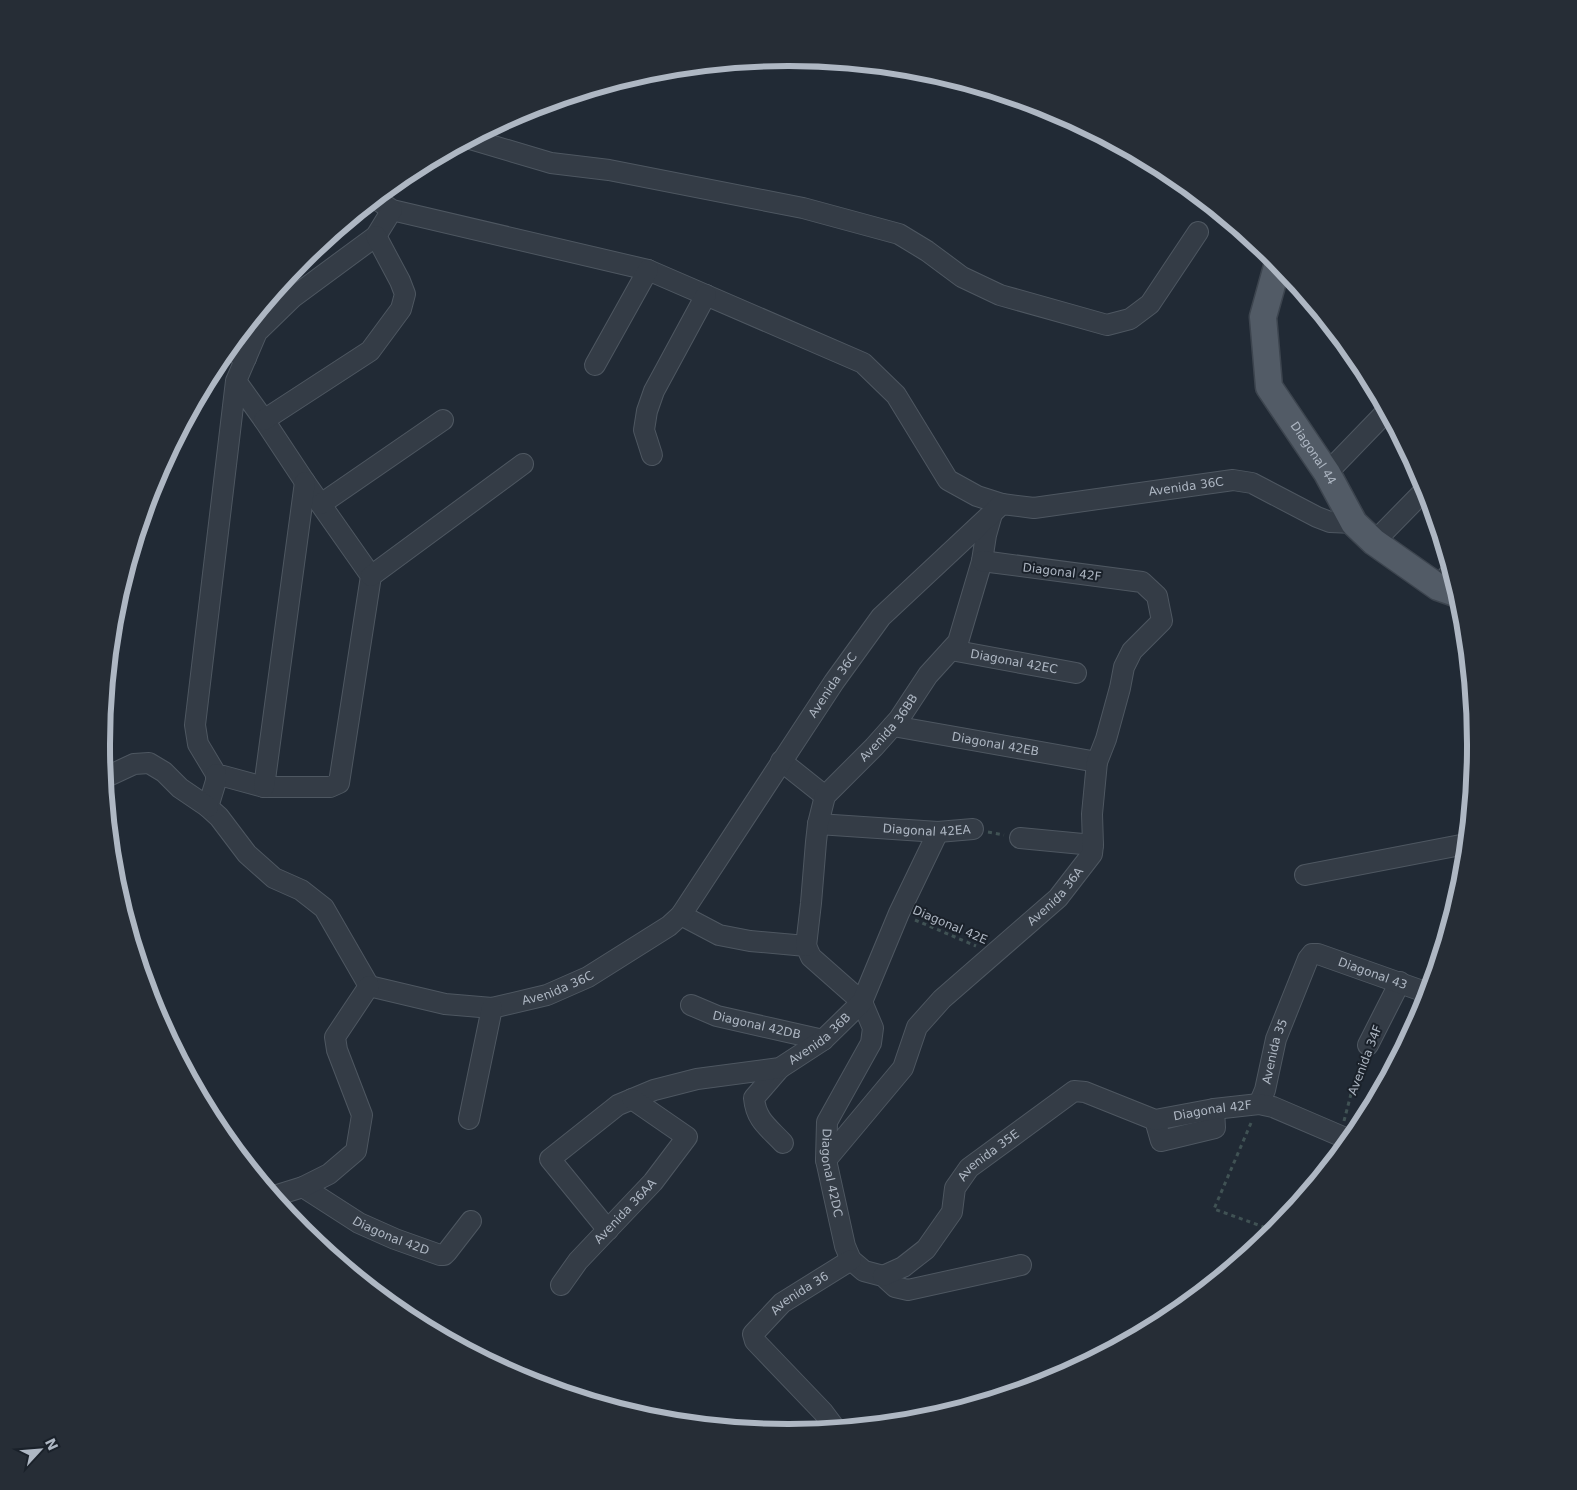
<svg xmlns="http://www.w3.org/2000/svg" width="1577" height="1490" viewBox="0 0 1577 1490" font-family="'DejaVu Sans',sans-serif">
	<style>
		.lines { fill: none; stroke-linecap: round; stroke-linejoin: round }
		.minor-casing { stroke: #4e5761; stroke-width: 22 }
		.major-casing { stroke: #3d454f; stroke-width: 29 }
		.path { stroke: #405254; stroke-width: 3; stroke-dasharray: 4 4; stroke-linecap: butt }
		.minor { stroke: #343c46; stroke-width: 20 }
		.major { stroke: #525b66; stroke-width: 26 }
		.labels { text-anchor: middle; dominant-baseline: central; stroke-width: 4; stroke-linejoin: round; paint-order: stroke }
		.street-label { font-size: 12px; fill: #aeb7c3; stroke: #1a212a }
		.rim { fill: none; stroke: #aeb7c3; stroke-width: 6 }
	</style>
	<rect width="100%" height="100%" fill="#212a35"/>
	<g class="lines">
		<defs>
			<g id="minor">
				<path d="M 470,139 L 551,163 L 609,170 L 803,208 L 899,234 L 927,251 L 962,277 L 1000,295 L 1107,325 L 1130,319 L 1150,304 L 1198,232"/>
				<path d="M 376,199 L 392,210 L 648,270 L 863,363 L 896,395 L 948,480 L 977,496 L 1002,504"/>
				<path d="M 228,349 L 246,358"/>
				<path d="M 595,365 L 648,270"/>
				<path d="M 236,381 L 264,420 L 305,482 L 371,576 L 339,783 L 330,787 L 264,787 L 216,774 L 198,744 L 195,725 L 236,381 L 257,332 L 292,298 L 376,236 L 392,210"/>
				<path d="M 264,420 L 370,351 L 401,309 L 405,294 L 400,281 L 376,236"/>
				<path d="M 652,455 L 644,430 L 647,411 L 654,391 L 706,295"/>
				<path d="M 1327,473 L 1386,412"/>
				<path d="M 321,504 L 443,420"/>
				<path d="M 1374,542 L 1426,489"/>
				<path d="M 371,576 L 523,464"/>
				<path d="M 1438,587 L 1451,572"/>
				<path id="s1" d="M 951,650 L 1076,673"/>
				<path id="s2" d="M 893,726 L 1097,762"/>
				<path d="M 781,761 L 825,796"/>
				<path d="M 216,774 L 216,781 L 208,807 L 219,817 L 247,854 L 274,878 L 301,890 L 324,908 L 369,986"/>
				<path d="M 104,778 L 134,764 L 149,763 L 164,772 L 180,788 L 208,807"/>
				<path d="M 264,787 L 305,482"/>
				<path id="s3" d="M 818,824 L 938,832 L 973,829"/>
				<path d="M 1020,838 L 1093,845"/>
				<path d="M 1305,875 L 1466,844"/>
				<path id="s4" d="M 681,915 L 719,935 L 750,941 L 806,946 L 811,957 L 862,1002 L 873,1028 L 871,1043 L 827,1122 L 826,1160 L 845,1246 L 851,1260 L 864,1271 L 883,1276 L 895,1287 L 908,1290 L 1021,1265"/>
				<path id="s5" d="M 806,946 L 811,903 L 816,842 L 818,824 L 825,796 L 874,747 L 899,719 L 928,675 L 958,642 L 982,561 L 986,535 L 992,514"/>
				<path id="s6" d="M 369,986 L 445,1004 L 492,1008 L 547,995 L 588,977 L 669,926 L 681,915 L 834,682 L 881,617 L 1002,504 L 1034,508 L 1233,480 L 1252,483 L 1317,517 L 1330,522 L 1354,523"/>
				<path id="s7" d="M 691,1005 L 717,1016 L 823,1040"/>
				<path d="M 1368,1045 L 1400,982"/>
				<path d="M 780,1068 L 754,1098 C 756,1120 768,1127 783,1143"/>
				<path id="s8" d="M 1259,1104 L 1265,1090 L 1276,1039 L 1308,959 L 1312,954 L 1318,954 L 1428,993"/>
				<path d="M 469,1119 L 492,1008"/>
				<path d="M 1155,1120 L 1161,1141 L 1215,1128 L 1214,1109"/>
				<path id="s9" d="M 826,1160 L 903,1068 L 917,1027 L 942,999 L 1058,898 L 1092,854 L 1093,845 L 1092,814 L 1097,762 L 1106,739 L 1120,688 L 1124,667 L 1132,651 L 1162,621 L 1157,596 L 1142,582 L 982,561"/>
				<path id="s10" d="M 303,1187 L 359,1223 L 395,1239 L 440,1255 L 444,1255 L 447,1252 L 471,1221"/>
				<path d="M 274,1196 L 303,1187 L 329,1174 L 356,1151 L 362,1115 L 337,1050 L 335,1037 L 369,986"/>
				<path id="s11" d="M 608,1230 L 550,1159 L 618,1105 L 654,1090 L 697,1079 L 780,1068 L 823,1040 L 862,1002 L 899,913 L 938,832"/>
				<path id="s12" d="M 883,1276 L 903,1267 L 926,1249 L 952,1212 L 955,1188 L 969,1168 L 1074,1091 L 1085,1092 L 1155,1120 L 1214,1109 L 1259,1104 L 1273,1107 L 1350,1140"/>
				<path id="s13" d="M 561,1285 L 578,1261 L 653,1182 L 687,1137 L 632,1099"/>
				<path id="s14" d="M 835,1428 L 823,1412 L 755,1341 L 753,1334 L 782,1303 L 851,1260"/>
			</g>
			<g id="major">
				<path id="s15" d="M 1278,263 L 1263,317 L 1269,387 L 1327,473 L 1354,523 L 1374,542 L 1438,587 L 1458,594"/>
			</g>
		</defs>
		<!-- minor casing -->
		<use href="#minor" class="minor-casing"/>
		<!-- major casing -->
		<use href="#major" class="major-casing"/>
		<!-- path -->
		<path class="path" d="M 988,832 L 1004,835
			M 915,920 L 976,946
			M 1344,1121 L 1352,1090 L 1363,1060
			M 1251,1123 L 1214,1209 L 1275,1231
			M 1327,1167 L 1333,1150"/>
		<!-- minor -->
		<use href="#minor" class="minor"/>
		<!-- major -->
		<use href="#major" class="major"/>
	</g>
	<g class="labels">
		<!-- street labels -->
		<g class="street-label">
			<text stroke="none"><textPath href="#s15" startOffset="206">Diagonal 44</textPath></text>
			<text stroke="none"><textPath href="#s6" startOffset="1049">Avenida 36C</textPath></text>
			<text transform="translate(1062 572) rotate(7)">Diagonal 42F</text>
			<text stroke="none"><textPath href="#s1" startOffset="64">Diagonal 42EC</textPath></text>
			<text stroke="none"><textPath href="#s6" startOffset="614">Avenida 36C</textPath></text>
			<text stroke="none"><textPath href="#s5" startOffset="245">Avenida 36BB</textPath></text>
			<text stroke="none"><textPath href="#s2" startOffset="104">Diagonal 42EB</textPath></text>
			<text stroke="none"><textPath href="#s3" startOffset="109">Diagonal 42EA</textPath></text>
			<text stroke="none"><textPath href="#s9" startOffset="354">Avenida 36A</textPath></text>
			<text transform="translate(950 925) rotate(23)">Diagonal 42E</text>
			<text stroke="none"><textPath href="#s8" startOffset="224">Diagonal 43</textPath></text>
			<text stroke="none"><textPath href="#s6" startOffset="194">Avenida 36C</textPath></text>
			<text stroke="none"><textPath href="#s7" startOffset="69">Diagonal 42DB</textPath></text>
			<text stroke="none"><textPath href="#s11" startOffset="395">Avenida 36B</textPath></text>
			<text stroke="none"><textPath href="#s8" startOffset="55">Avenida 35</textPath></text>
			<text transform="translate(1365 1060) rotate(-69)">Avenida 34F</text>
			<text stroke="none"><textPath href="#s12" startOffset="420">Diagonal 42F</textPath></text>
			<text stroke="none"><textPath href="#s12" startOffset="168">Avenida 35E</textPath></text>
			<text stroke="none"><textPath href="#s4" startOffset="396">Diagonal 42DC</textPath></text>
			<text stroke="none"><textPath href="#s13" startOffset="98">Avenida 36AA</textPath></text>
			<text stroke="none"><textPath href="#s10" startOffset="101">Diagonal 42D</textPath></text>
			<text stroke="none"><textPath href="#s14" startOffset="188">Avenida 36</textPath></text>
		</g>
	</g>
	<!-- crop -->
	<path d="M0 0H1577V1490H0ZM788 66H789A678 678 0 0 1 1467 744V746A678 678 0 0 1 789 1424H788A678 678 0 0 1 110 746V744A678 678 0 0 1 788 66Z" fill="#262d36" fill-rule="evenodd"/>
	<path class="rim" d="M788 66H789A678 678 0 0 1 1467 744V746A678 678 0 0 1 789 1424H788A678 678 0 0 1 110 746V744A678 678 0 0 1 788 66Z"/>
	<!-- north arrow -->
	<g transform="translate(40 1450) rotate(64)" stroke="#1a212a" stroke-width="4" paint-order="stroke">
	<path d="M0-4L9 19L0 12L-9 19Z" fill="#aeb7c3"/>
	<text y="-8" font-size="14" font-weight="bold" text-anchor="middle" fill="#aeb7c3">N</text>
	</g>
</svg>
